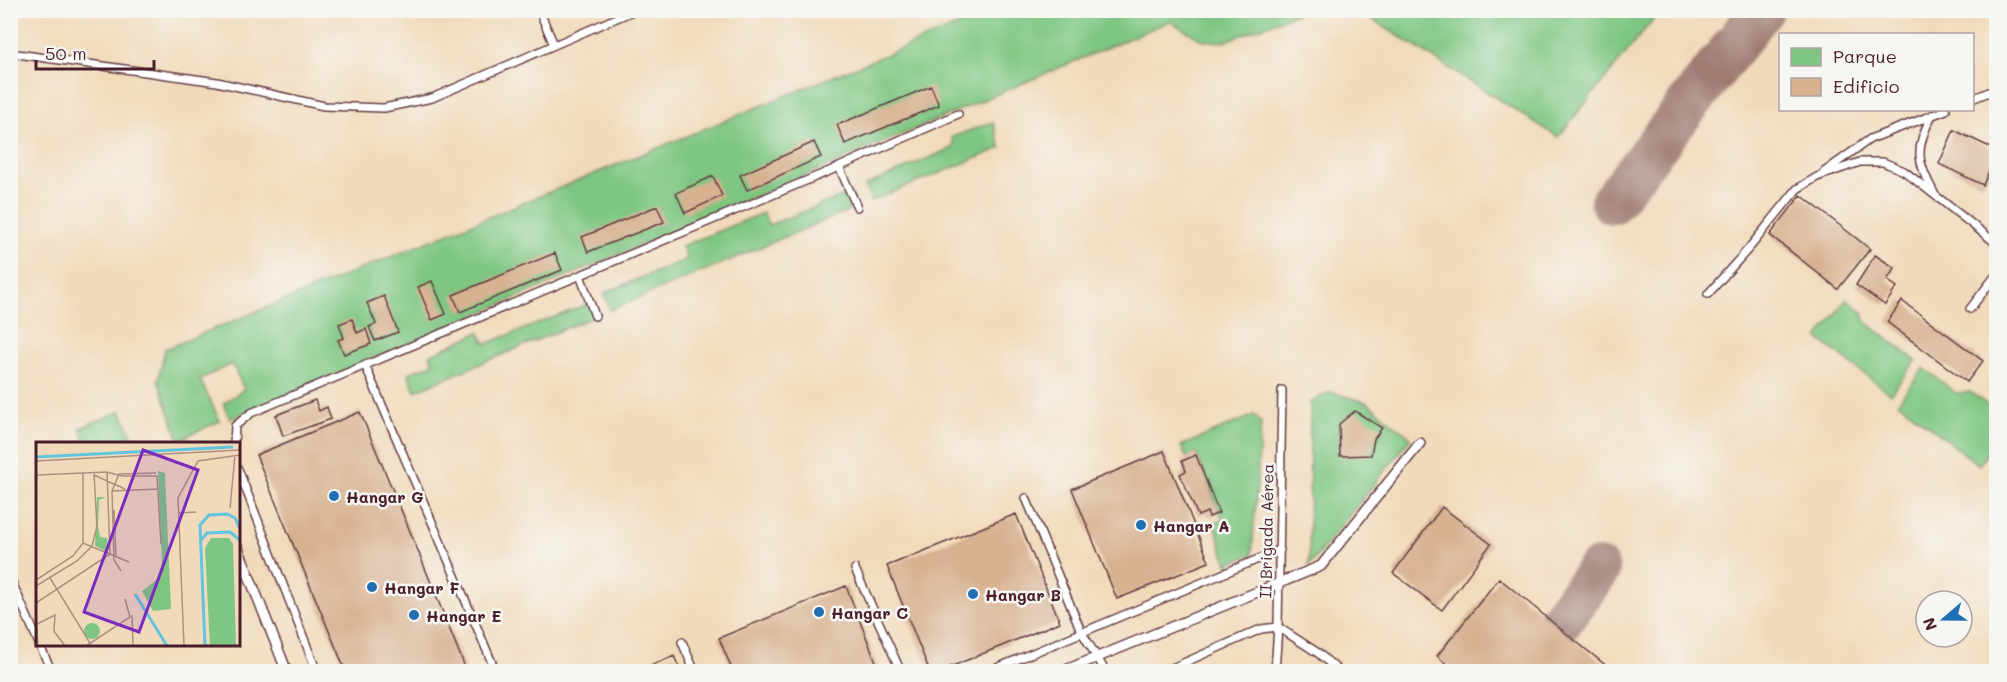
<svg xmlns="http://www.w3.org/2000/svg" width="2007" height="682" viewBox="0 0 2007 682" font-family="Mali,sans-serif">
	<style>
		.green { fill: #7ec682; stroke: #647256; stroke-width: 1.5 }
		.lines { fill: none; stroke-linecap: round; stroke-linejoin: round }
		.taxiway { stroke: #9e7c72; stroke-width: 44 }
		.building { fill: #d7b190 }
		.service-casing { stroke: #633b40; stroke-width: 10 }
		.pedestrian-casing { stroke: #633b40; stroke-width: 12 }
		.service { stroke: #fff; stroke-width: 7 }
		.pedestrian { stroke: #fff; stroke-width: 9 }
		.poi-dot { fill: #1f6fb2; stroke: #f6f6f2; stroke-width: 2 }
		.labels { text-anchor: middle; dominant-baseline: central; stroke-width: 5; stroke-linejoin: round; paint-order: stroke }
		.poi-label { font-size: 16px; font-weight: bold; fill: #4a1f2b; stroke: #f6f6f2; text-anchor: start }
		.street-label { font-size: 16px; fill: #4a1f2b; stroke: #f6f6f2 }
		.inset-river { fill: none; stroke: #62c5e0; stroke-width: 3 }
		.inset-road { fill: none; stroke: #ae8f81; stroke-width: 1.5 }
		.view { fill: #7b2cbf; fill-opacity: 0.15; stroke: #7b2cbf; stroke-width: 3 }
		.inset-edge { fill: none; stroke: #4a1f2b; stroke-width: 3 }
	</style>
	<rect width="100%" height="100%" fill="#f6f6f2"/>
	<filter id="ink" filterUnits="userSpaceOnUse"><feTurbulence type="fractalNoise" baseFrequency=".0167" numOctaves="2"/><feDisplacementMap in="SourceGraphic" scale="12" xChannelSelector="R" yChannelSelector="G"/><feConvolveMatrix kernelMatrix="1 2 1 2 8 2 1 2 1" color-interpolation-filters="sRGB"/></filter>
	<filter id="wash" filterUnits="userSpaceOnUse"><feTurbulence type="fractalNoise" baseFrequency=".008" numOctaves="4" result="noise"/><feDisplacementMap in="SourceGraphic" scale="24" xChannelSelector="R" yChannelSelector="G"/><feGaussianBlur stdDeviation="1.35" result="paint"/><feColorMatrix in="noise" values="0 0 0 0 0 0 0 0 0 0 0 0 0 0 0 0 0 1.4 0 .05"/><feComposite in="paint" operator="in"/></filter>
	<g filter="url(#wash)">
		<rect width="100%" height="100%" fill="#f1daba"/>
		<!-- green -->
		<path class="green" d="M 993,11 L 1303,11 L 1224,42 L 1202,40 L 1170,21 L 230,419 L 223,404 L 244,389 L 232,364 L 200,379 L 220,421 L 179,440 L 158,380 L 165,349 Z
			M 1359,11 L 1660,10 L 1660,11 L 1558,137 Z
			M 993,122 L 1001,148 L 871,201 L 865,186 L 954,147 L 952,137 Z
			M 851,193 L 857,207 L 610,310 L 604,293 L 687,259 L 682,246 L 763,213 L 769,225 Z
			M 1847,299 L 1863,312 L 1865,321 L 1916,361 L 1890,394 L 1818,338 Z
			M 590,303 L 595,316 L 415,391 L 408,373 L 433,364 L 430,355 L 479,332 L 486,344 Z
			M 1924,368 L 1956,393 L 1971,392 L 1996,412 L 1996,442 L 1979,465 L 1898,402 Z
			M 1330,392 L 1366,402 L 1411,438 L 1309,566 L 1310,402 Z
			M 121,411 L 135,443 L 86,443 L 80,428 Z
			M 1254,415 L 1261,423 L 1252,555 L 1227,564 L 1214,523 L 1223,520 L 1196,453 L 1186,457 L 1181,446 Z"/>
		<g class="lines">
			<!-- taxiway -->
			<path class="taxiway" d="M 1612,202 L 1762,10
				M 1557,626 L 1598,570"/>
		</g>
		<g id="blocks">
			<!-- building -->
			<path class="building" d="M 931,86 L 939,105 L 845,144 L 837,125 Z
				M 1954,130 L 1996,150 L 1996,155 L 1983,185 L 1939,164 Z
				M 814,142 L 821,157 L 747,190 L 740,175 Z
				M 713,176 L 722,196 L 685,213 L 676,193 Z
				M 1801,195 L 1870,249 L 1838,289 L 1770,235 Z
				M 657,206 L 664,222 L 588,252 L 582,237 Z
				M 555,253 L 562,270 L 460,312 L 453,295 Z
				M 1875,255 L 1895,268 L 1887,280 L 1897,287 L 1885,305 L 1856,285 Z
				M 432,281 L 446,314 L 432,320 L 418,287 Z
				M 384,296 L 398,332 L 375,341 L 369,327 L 376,324 L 367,303 Z
				M 1902,301 L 1983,361 L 1967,382 L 1887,322 Z
				M 352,319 L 357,333 L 366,329 L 371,344 L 344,354 L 338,340 L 344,338 L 339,324 Z
				M 315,400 L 319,411 L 327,407 L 331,419 L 283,436 L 276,415 Z
				M 1355,411 L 1382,428 L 1374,439 L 1371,455 L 1340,456 L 1339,424 Z
				M 360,412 L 412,536 L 467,672 L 346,672 L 256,455 Z
				M 1164,451 L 1209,562 L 1117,599 L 1072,489 Z
				M 1196,455 L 1219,513 L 1209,517 L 1207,512 L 1198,516 L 1180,474 L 1186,471 L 1182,461 Z
				M 1442,507 L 1491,544 L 1442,610 L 1393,573 Z
				M 1016,514 L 1060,622 L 938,672 L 930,672 L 887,566 Z
				M 1499,578 L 1557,626 L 1614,672 L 1456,672 L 1437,656 Z
				M 846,586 L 880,672 L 733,672 L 719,638 Z
				M 674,656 L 681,672 L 637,672 L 637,671 Z"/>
		</g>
	</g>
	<g filter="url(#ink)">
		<use href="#blocks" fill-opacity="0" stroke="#633b40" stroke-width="1.5"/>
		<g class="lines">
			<defs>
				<path id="service" d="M 539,10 L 554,45
					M 10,53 L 217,82 L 324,106 L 384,108 L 432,98 L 635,10
					M 1972,99 L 1996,89
					M 1932,115 C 1914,151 1917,160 1935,195
					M 839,167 L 857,207
					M 1824,172 L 1870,139 L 1946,110
					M 580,275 L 595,316
					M 1708,294 L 1750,247 L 1797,189 L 1817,177 L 1860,162 L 1883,162 L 1904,171 L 1996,243
					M 1970,309 L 1996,275
					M 365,365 L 496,672
					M 234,444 L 235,426 L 251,413 L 839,167 L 958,114
					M 238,469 L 317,672
					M 1026,498 L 1081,631 L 1106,672
					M 855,569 L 901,672
					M 10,578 L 38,641
					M 682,642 L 695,672
					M 39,644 L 52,672
					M 987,672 L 1280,550
					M 1163,672 L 1261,629 L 1278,627 L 1318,653 L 1340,672
					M 1275,672 L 1278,627 L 1282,390"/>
				<path id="pedestrian" d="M 238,548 L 287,672
					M 1061,672 L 1321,566 L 1420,443"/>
			</defs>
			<!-- service casing -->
			<use href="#service" class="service-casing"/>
			<!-- pedestrian casing -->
			<use href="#pedestrian" class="pedestrian-casing"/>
			<!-- service -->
			<use href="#service" class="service"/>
			<!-- pedestrian -->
			<use href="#pedestrian" class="pedestrian"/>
		</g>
	</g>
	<!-- markers -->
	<g class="poi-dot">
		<circle cx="334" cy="496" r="6"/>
		<circle cx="1141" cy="525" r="6"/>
		<circle cx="372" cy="587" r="6"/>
		<circle cx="973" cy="594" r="6"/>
		<circle cx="819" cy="612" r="6"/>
		<circle cx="414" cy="615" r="6"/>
	</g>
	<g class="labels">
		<!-- poi labels -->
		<g class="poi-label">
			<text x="346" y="496">Hangar G</text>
			<text x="1153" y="525">Hangar A</text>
			<text x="384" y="587">Hangar F</text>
			<text x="985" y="594">Hangar B</text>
			<text x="831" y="612">Hangar C</text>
			<text x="426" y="615">Hangar E</text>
		</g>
		<!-- street labels -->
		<g class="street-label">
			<text transform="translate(1266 531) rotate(-89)">II Brigada Aérea</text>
		</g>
	</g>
	<!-- overview -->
	<g transform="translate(36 442)">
		<rect width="204" height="204" fill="#f1daba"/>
		<path d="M 122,29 L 129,31 L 135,167 L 117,169 L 106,149 L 123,136 L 126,121 ZM 61,55 L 70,55 L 63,58 L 62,84 L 64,95 L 71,96 L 72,110 L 59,104 ZM 175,96 L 193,96 L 197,102 L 200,204 L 174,204 L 169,106 ZM48 189a8 8 0 1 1 16 0a8 8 0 1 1-16 0Z" fill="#7ec682"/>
		<path class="inset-river" d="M 0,15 L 197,5M 165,98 L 171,91 L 194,90 L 204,98M 99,152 L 131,204M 169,204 L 164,83 L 173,73 L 191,72 L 199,76 L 204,87"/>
		<path class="inset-road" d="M 0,19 L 204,8M 0,33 L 71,30 L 86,34 L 121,34 L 125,102M 58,33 L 89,47M 76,49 L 122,47M 194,66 L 199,13M 78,68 L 80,115M 142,71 L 160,70M 47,101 L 93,120M 85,129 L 78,118 L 76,49 L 83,32 L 120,31M 14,136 L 54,201M 0,138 L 37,114 L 47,101 L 47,31M 0,144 L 41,119 L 56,104 L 61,85 L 58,31M 0,161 L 74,112 L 71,30M 0,171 L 2,204M 96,173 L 97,204M 1,182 L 19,173 L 18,189 L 29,204M 50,204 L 94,175 L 89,157M 148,204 L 142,56 L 162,19 L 204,13"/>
		<path class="view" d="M 107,8 L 162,28 L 103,190 L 48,170 Z"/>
		<rect width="204" height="204" class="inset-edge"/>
	</g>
	<!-- margin -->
	<rect width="2007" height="682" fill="none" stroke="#f6f6f2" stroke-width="36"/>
	<!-- legend -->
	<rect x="1779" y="33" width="195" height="78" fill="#f6f6f2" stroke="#b1a0a2" stroke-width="1.5"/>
	<rect x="1791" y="48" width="30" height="18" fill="#7ec682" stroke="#b1a0a2" stroke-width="1.5"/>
	<text x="1833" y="63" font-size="18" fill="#4a1f2b">Parque</text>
	<rect x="1791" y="78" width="30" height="18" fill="#d7b190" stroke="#b1a0a2" stroke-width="1.5"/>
	<text x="1833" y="93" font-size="18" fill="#4a1f2b">Edificio</text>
	<!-- north arrow -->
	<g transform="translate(1944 619) rotate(250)"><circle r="28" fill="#f6f6f2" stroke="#b1a0a2" stroke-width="1.5"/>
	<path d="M0-4.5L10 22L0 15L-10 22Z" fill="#1f6fb2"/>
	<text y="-9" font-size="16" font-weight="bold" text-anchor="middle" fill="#4a1f2b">N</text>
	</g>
	<!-- scale -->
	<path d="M36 60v9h118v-9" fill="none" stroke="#4a1f2b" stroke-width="3"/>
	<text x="45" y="60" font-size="18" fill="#4a1f2b" stroke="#f6f6f2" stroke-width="4.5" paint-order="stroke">50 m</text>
</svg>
